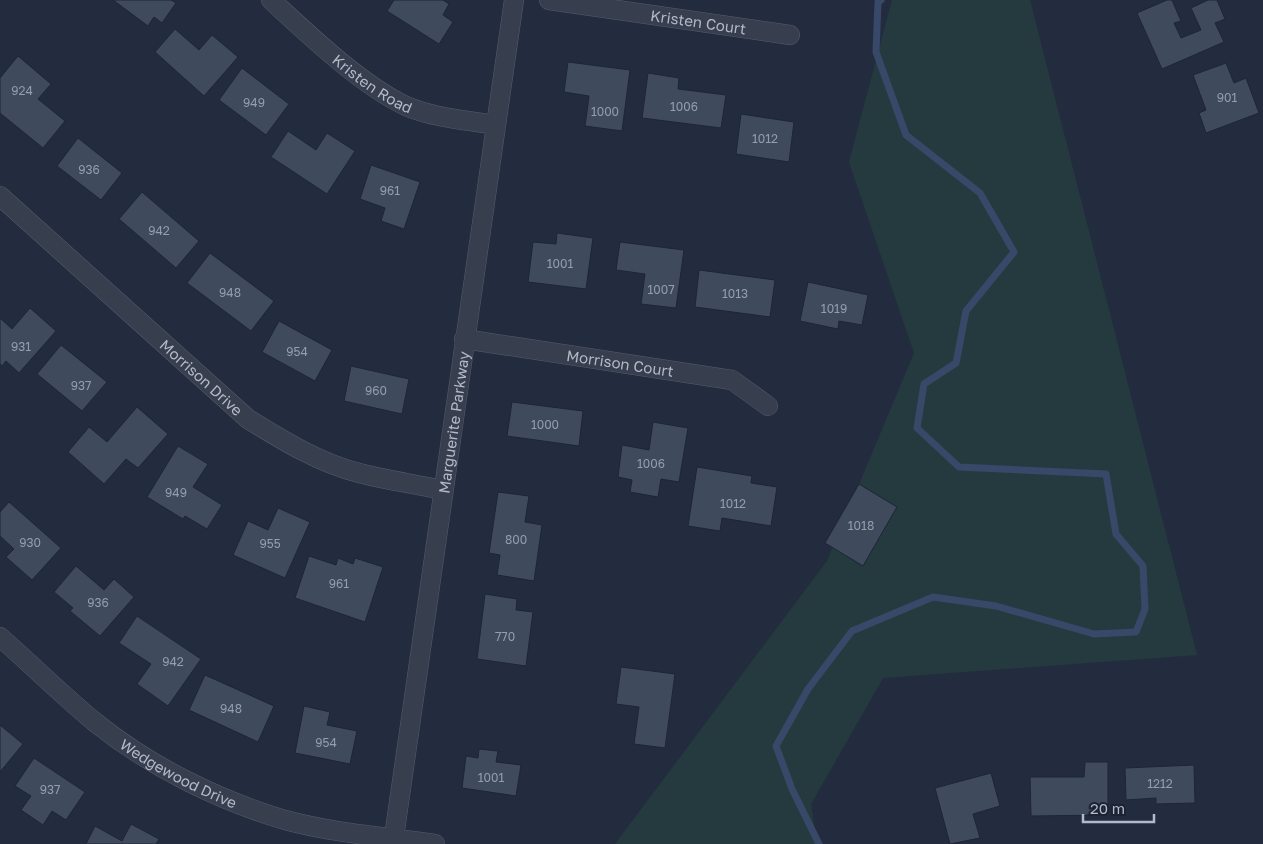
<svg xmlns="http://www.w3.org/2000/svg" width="1263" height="844" viewBox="0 0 1263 844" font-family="'Golos Text',sans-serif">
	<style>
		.green { fill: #253a3f }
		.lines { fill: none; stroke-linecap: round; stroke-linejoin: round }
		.stream { stroke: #384868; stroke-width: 7 }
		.building { fill: #3f4a5d; stroke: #1e2535 }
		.street-casing { stroke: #555c6c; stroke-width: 20 }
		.street { stroke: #373e4e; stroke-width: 19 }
		.labels { text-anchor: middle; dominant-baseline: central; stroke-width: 4; stroke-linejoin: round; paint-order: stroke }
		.number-label { font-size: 12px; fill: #969dae }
		.street-label { font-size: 15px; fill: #b3b9c9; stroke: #1c2333 }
	</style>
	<rect width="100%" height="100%" fill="#232c3e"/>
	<!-- green -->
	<path class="green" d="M 892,0 L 1030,0 L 1197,655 L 883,678 L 811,804 L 817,844 L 615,844 L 827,561 L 914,353 L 849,162 Z"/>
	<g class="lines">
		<!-- stream -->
		<path class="stream" d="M 819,844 L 792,789 L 776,746 L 808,689 L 852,631 L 933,597 L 996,606 L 1094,634 L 1136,632 L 1145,609 L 1143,566 L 1116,534 L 1106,474 L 959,467 L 917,428 L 924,384 L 956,363 L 966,311 L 1014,252 L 980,193 L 906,135 L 876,52 L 878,2 L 881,0"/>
	</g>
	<!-- building -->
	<path class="building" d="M 113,0 L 171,0 L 176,3 L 162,23 L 154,17 L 148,26 Z
		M 394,0 L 443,0 L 449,4 L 443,15 L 453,22 L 439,44 L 387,11 Z
		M 1167,0 L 1172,0 L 1181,21 L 1174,23 L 1181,38 L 1201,30 L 1191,8 L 1208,0 L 1217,0 L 1225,19 L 1215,23 L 1224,42 L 1162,69 L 1137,13 Z
		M 175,29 L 199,50 L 212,35 L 238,57 L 204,96 L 155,52 Z
		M 18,56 L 51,84 L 38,99 L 65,121 L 43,148 L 0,113 L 0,78 Z
		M 568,62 L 630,70 L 622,131 L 585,126 L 589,96 L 564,92 Z
		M 1226,63 L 1234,83 L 1246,78 L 1259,113 L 1206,133 L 1199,113 L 1206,110 L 1193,75 Z
		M 242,68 L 289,104 L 266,135 L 219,100 Z
		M 648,73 L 679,78 L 678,89 L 726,95 L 721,128 L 642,118 Z
		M 741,114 L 794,122 L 789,162 L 736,154 Z
		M 288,131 L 316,150 L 327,133 L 355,151 L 327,194 L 271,157 Z
		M 78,138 L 122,173 L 101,200 L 57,166 Z
		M 371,165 L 420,182 L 404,229 L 381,221 L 385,208 L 360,199 Z
		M 142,192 L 199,241 L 176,268 L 119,219 Z
		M 557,233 L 593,238 L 586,289 L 528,282 L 533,242 L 556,244 Z
		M 620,242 L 684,250 L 676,308 L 641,304 L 645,274 L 616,270 Z
		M 210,253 L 274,301 L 251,331 L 187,283 Z
		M 699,270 L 775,280 L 770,317 L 695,307 Z
		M 808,282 L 868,295 L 862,325 L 839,321 L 838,329 L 800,321 Z
		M 30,308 L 56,331 L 19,373 L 6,361 L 2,366 L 0,364 L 0,318 L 12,329 Z
		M 279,321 L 332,350 L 315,381 L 262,352 Z
		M 61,345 L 107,382 L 82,411 L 37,374 Z
		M 351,366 L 409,379 L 402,414 L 344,401 Z
		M 512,402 L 583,411 L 579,446 L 507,436 Z
		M 137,407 L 168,434 L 138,468 L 126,459 L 104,484 L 68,452 L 89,427 L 107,442 Z
		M 653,422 L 688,428 L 679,482 L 661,479 L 658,497 L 630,492 L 632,480 L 618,477 L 622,445 L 649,450 Z
		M 178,446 L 208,464 L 193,487 L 222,505 L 207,529 L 185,516 L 183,519 L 147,497 Z
		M 697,467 L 752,476 L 751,483 L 777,487 L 771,526 L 722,518 L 720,531 L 688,526 Z
		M 859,484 L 897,507 L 863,566 L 825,543 Z
		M 498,492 L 529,496 L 525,522 L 542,525 L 534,581 L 497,575 L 500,555 L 489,553 Z
		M 9,502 L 61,548 L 32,580 L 6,557 L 14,549 L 0,536 L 0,512 Z
		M 278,508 L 310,522 L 285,578 L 233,555 L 248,521 L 268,530 Z
		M 309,556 L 336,565 L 338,558 L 353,564 L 355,558 L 383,567 L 365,622 L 295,598 Z
		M 76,566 L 104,590 L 114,579 L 134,597 L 100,636 L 70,611 L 73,608 L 54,592 Z
		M 485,594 L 517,599 L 516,610 L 533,612 L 526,666 L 477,659 Z
		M 137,616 L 201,659 L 168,706 L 137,684 L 151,664 L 119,643 Z
		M 621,667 L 675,674 L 665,748 L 634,744 L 639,707 L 616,704 Z
		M 205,675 L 274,706 L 258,742 L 189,710 Z
		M 304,706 L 330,712 L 327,725 L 357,731 L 350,764 L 295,753 Z
		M 0,725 L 23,744 L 0,772 Z
		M 479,749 L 498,751 L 496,762 L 521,765 L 516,796 L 462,788 L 466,756 L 478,758 Z
		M 34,758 L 85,792 L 66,820 L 52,811 L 43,825 L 21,810 L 31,796 L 15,786 Z
		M 1085,762 L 1108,762 L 1108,815 L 1031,816 L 1030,777 L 1084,777 Z
		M 1194,765 L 1195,803 L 1156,804 L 1156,798 L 1126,800 L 1125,768 Z
		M 991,773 L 1000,806 L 973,814 L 980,838 L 950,844 L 935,788 Z
		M 131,824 L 159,839 L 156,844 L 86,844 L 95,826 L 122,841 Z"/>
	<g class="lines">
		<defs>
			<g id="street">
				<path id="s1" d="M 271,0 C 308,34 361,85 406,106 C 434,118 466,120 495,125"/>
				<path id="s2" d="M 549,0 L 790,35"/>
				<path id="s3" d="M 0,196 L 248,419 C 282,440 319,463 359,473 C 386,480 415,484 442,490"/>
				<path id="s4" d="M 464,339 L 732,380 L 768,406"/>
				<path id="s5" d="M 0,637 C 32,665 63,696 96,723 C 151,767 218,800 285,820 C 333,833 385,837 435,844"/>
				<path id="s6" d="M 393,844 L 514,0"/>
			</g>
		</defs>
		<!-- street casing -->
		<use href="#street" class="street-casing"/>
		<!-- street -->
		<use href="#street" class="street"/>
	</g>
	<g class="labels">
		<!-- number labels -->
		<g class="number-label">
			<text x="22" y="90">924</text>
			<text x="1227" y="97">901</text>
			<text x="254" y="102">949</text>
			<text x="684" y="106">1006</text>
			<text x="605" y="111">1000</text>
			<text x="765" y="138">1012</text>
			<text x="89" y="169">936</text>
			<text x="390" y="190">961</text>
			<text x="159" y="230">942</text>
			<text x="560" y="263">1001</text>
			<text x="661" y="289">1007</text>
			<text x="230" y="292">948</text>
			<text x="735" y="293">1013</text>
			<text x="834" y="308">1019</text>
			<text x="21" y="346">931</text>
			<text x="297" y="351">954</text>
			<text x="81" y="385">937</text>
			<text x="376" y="390">960</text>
			<text x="545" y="424">1000</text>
			<text x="651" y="463">1006</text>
			<text x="176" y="492">949</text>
			<text x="733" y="503">1012</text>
			<text x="861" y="525">1018</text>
			<text x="516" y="539">800</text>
			<text x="30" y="542">930</text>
			<text x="270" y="543">955</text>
			<text x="339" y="583">961</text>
			<text x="98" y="602">936</text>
			<text x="505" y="636">770</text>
			<text x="173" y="661">942</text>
			<text x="231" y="708">948</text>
			<text x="326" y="742">954</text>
			<text x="491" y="777">1001</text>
			<text x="1160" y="783">1212</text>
			<text x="50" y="789">937</text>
		</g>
		<!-- street labels -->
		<g class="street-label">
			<text stroke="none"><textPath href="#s2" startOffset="151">Kristen Court</textPath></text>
			<text stroke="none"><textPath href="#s1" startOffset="132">Kristen Road</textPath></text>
			<text stroke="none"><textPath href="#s4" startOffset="158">Morrison Court</textPath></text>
			<text stroke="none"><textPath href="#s3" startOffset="271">Morrison Drive</textPath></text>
			<text stroke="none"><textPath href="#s6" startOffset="426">Marguerite Parkway</textPath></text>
			<text stroke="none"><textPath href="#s5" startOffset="226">Wedgewood Drive</textPath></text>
		</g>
	</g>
	<!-- scale -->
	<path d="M1083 814v8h71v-8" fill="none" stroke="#b3b9c9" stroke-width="2.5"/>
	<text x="1090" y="814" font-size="15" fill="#b3b9c9" stroke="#1c2333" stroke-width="4" paint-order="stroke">20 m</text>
</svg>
